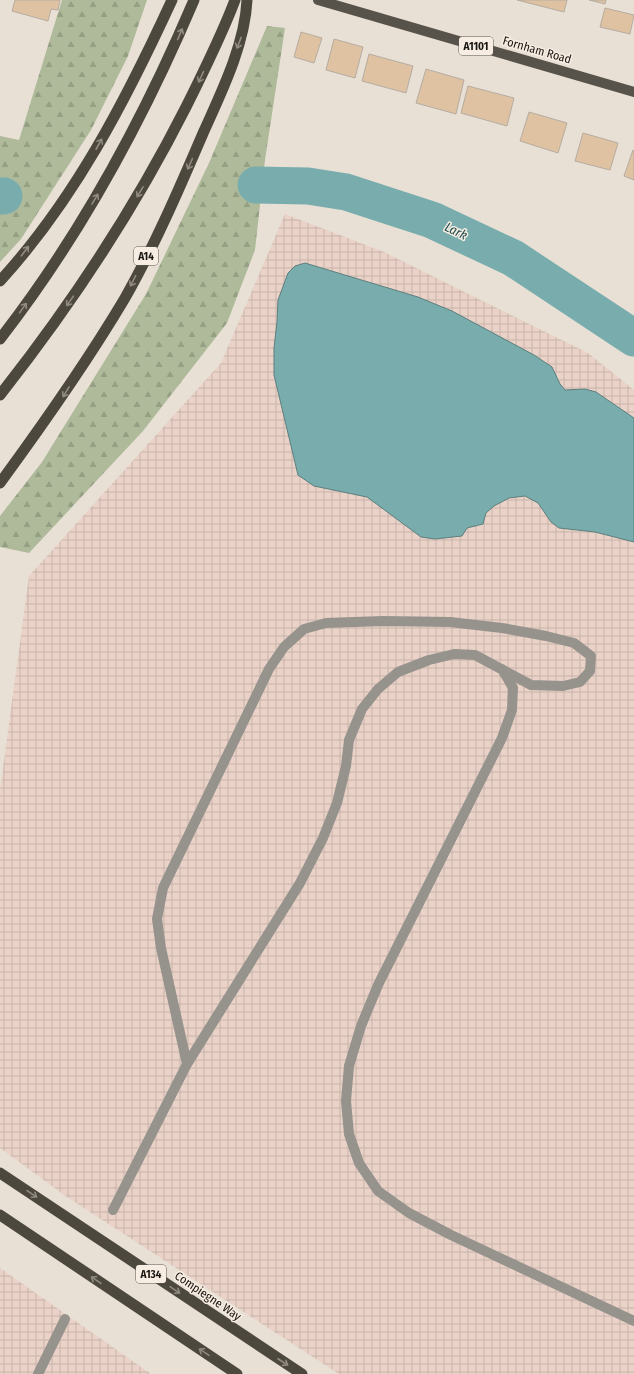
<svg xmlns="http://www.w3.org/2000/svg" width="634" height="1374" viewBox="0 0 634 1374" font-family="'Fira Sans Condensed',sans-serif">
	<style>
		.industrial { fill: url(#industrial-grid) }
		.forest { fill: url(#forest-firs) }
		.water { fill: #78acad; stroke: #5c7f7e }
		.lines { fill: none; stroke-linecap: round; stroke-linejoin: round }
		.river { stroke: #78acad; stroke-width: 37 }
		.building { fill: #dec2a1; stroke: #b6aca2 }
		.service { stroke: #96938d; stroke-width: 10 }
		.primary { stroke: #58534a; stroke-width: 10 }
		.trunk { stroke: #4d483e; stroke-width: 11 }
		.oneway { stroke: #918a80 }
		.labels { text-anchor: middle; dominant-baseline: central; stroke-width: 3; stroke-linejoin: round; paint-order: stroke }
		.shield { fill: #f7ede2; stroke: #5c5650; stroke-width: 1 }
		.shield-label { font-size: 11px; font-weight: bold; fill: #1a1612 }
		.street-label { font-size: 12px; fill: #1a1612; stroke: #f7ede2 }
		.water-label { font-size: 13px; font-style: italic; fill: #1c4b4d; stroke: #f7ede2 }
	</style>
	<defs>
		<pattern id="industrial-grid" width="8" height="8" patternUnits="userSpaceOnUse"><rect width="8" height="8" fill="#ead2c8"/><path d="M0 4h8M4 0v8" fill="none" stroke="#c8b4ab"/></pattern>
		<pattern id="forest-firs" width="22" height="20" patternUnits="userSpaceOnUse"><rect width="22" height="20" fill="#aeba9a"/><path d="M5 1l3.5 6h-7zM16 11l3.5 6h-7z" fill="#959f84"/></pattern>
	</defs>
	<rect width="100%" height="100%" fill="#e9e0d5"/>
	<!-- industrial -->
	<path class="industrial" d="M 285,214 L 384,252 L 588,353 L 634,390 L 634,1374 L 339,1374 L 64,1195 L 0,1148 L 0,790 L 29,576 L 221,363 Z
		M 0,1268 L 151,1374 L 0,1374 Z"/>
	<!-- forest -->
	<path class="forest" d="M 62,0 L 147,0 L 128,56 L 91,130 L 21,239 L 0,262 L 0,136 L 19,140 Z
		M 267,26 L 285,28 L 265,160 L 255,250 L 227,323 L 143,431 L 29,553 L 0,547 L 0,516 L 42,462 L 146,294 L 209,163 Z"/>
	<!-- water -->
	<path class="water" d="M 305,263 L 418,297 L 452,311 L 534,355 L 552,367 L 560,384 L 565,390 L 585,389 L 596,392 L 634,418 L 634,542 L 595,532 L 559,528 L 551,522 L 538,503 L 525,496 L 509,498 L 494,506 L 486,513 L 483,524 L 467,528 L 462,536 L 435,539 L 421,537 L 367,497 L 314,486 L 298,475 L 274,375 L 274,348 L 277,322 L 278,300 L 288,273 L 295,266 Z"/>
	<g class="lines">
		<!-- river -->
		<path class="river" d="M 256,185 L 308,186 L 346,192 L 432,220 L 513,258 L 634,338
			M 0,196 L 4,196"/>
	</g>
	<!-- building -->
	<path class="building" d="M 15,0 L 60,0 L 58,10 L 51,9 L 48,21 L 12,11 Z
		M 517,0 L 567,0 L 564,12 Z
		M 589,0 L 606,0 L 605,4 Z
		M 605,8 L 634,15 L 630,34 L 600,27 Z
		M 301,32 L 322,38 L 314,63 L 294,57 Z
		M 334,39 L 363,47 L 355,78 L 326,70 Z
		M 369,54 L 413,66 L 406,93 L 362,81 Z
		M 426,69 L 464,80 L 456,114 L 416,103 Z
		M 468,86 L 514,98 L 507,126 L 461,113 Z
		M 529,112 L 567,123 L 558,153 L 520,141 Z
		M 583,133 L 618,143 L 610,170 L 575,161 Z
		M 633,150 L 634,151 L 634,180 L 624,176 Z"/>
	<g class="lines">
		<!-- service -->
		<path class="service" d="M 502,669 L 513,688 L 512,710 L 502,738 L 378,985 L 361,1026 L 349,1066 L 346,1101 L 349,1134 L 359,1163 L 378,1191 L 409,1213 L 451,1235 L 634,1321
			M 113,1210 L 187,1064 L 300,883 L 323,838 L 337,803 L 346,766 L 349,740 L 362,709 L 378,689 L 398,672 L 429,660 L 454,654 L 475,655 L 531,685 L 563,686 L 580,682 L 590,671 L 591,656 L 574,643 L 546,636 L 502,628 L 450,622 L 383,621 L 326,623 L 304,629 L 284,647 L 269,669 L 163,888 L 157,919 L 161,948 L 187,1064
			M 38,1374 L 65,1319"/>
		<!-- primary -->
		<path class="primary" d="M 318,0 L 634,92"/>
		<!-- trunk -->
		<path class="trunk" d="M 0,281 C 75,199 126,100 172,0
			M 0,339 C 81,235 143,120 194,0
			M 0,395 C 71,305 134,210 186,107 C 203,73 221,37 235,0
			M 0,483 C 44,423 87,362 125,298 C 155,245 180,187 204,131 C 222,91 245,44 247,0
			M 0,1173 L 302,1374
			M 0,1215 L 237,1374"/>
	</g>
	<!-- one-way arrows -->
	<defs><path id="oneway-shaft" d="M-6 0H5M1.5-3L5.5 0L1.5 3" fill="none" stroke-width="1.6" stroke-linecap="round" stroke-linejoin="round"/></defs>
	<g class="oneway">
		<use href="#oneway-shaft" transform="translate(180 34) rotate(-67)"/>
		<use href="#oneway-shaft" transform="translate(239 43) rotate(111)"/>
		<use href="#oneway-shaft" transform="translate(201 77) rotate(115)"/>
		<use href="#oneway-shaft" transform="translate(99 144) rotate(-61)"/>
		<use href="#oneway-shaft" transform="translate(190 164) rotate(114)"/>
		<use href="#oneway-shaft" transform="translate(140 192) rotate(121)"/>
		<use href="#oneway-shaft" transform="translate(95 199) rotate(-59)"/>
		<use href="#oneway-shaft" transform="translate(25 251) rotate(-53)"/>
		<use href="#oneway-shaft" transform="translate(133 281) rotate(117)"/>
		<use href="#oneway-shaft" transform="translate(70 301) rotate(125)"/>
		<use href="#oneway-shaft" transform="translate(23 308) rotate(-55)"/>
		<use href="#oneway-shaft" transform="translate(66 392) rotate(122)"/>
		<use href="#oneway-shaft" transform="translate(32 1194) rotate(34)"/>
		<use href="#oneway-shaft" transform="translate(96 1280) rotate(-146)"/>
		<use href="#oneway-shaft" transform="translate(175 1290) rotate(34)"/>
		<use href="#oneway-shaft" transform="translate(204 1352) rotate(-146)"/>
		<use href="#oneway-shaft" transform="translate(283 1362) rotate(33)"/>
	</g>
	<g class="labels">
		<!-- shield labels -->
		<g class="shield">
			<rect x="459" y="37" width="34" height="18" rx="3"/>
			<rect x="134" y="247" width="24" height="18" rx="3"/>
			<rect x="136" y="1265" width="30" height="18" rx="3"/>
		</g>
		<g class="shield-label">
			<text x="476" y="46">A1101</text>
			<text x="146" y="256">A14</text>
			<text x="151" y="1274">A134</text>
		</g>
		<!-- street labels -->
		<g class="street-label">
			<text transform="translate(537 50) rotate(16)">Fornham Road</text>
			<text transform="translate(208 1296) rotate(34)">Compiegne Way</text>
		</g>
		<!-- water labels -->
		<g class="water-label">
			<text transform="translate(456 231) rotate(26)">Lark</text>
		</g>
	</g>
</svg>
